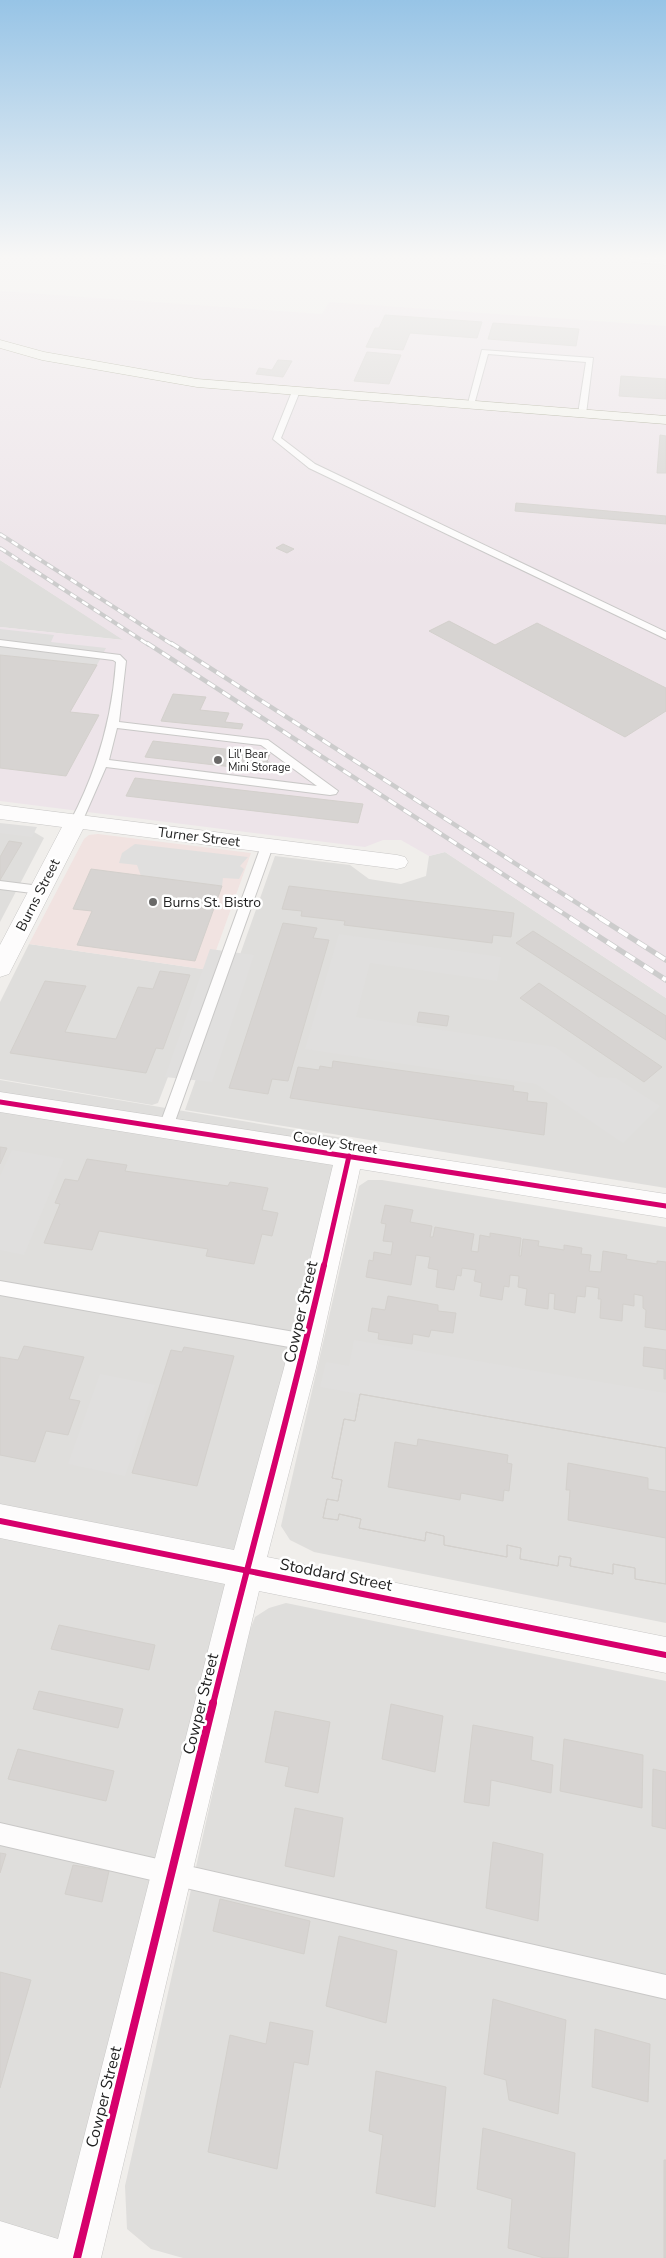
<svg xmlns="http://www.w3.org/2000/svg" width="666" height="2258" viewBox="0 0 666 2258" font-family="'Nunito Sans',sans-serif">
	<style>
		.residential { fill: #dfdedc }
		.commercial { fill: #f1e3e1 }
		.industrial { fill: #ede4e9 }
		.parking { fill: #e0dfde }
		.building { fill: #d7d4d2; stroke: #d3d0cc; fill-rule: evenodd }
		.lines { fill: none; stroke-linecap: round; stroke-linejoin: round }
		.lane-casing { stroke: #c9c8c7; stroke-width: 2 }
		.street-casing { stroke: #c9c8c7; stroke-width: 1 }
		.secondary-casing { stroke: #999a82; stroke-width: 1 }
		.lane { fill: #fdfcfc; fill-rule: evenodd }
		.street { fill: #fdfcfc; fill-rule: evenodd }
		.secondary { fill: #f4f4ed; fill-rule: evenodd }
		.rail-far2-casing { stroke: #ccc; stroke-width: 4 }
		.rail-far1-casing { stroke: #ccc; stroke-width: 4.5 }
		.rail-casing { stroke: #ccc; stroke-width: 5.5 }
		.rail-far2 { stroke: #fff; stroke-width: 2.5; stroke-dasharray: 7; stroke-linecap: butt }
		.rail-far1 { stroke: #fff; stroke-width: 3; stroke-dasharray: 9; stroke-linecap: butt }
		.rail { stroke: #fff; stroke-width: 4; stroke-dasharray: 11; stroke-linecap: butt }
		.cycleway-far2-casing { stroke: #fff; stroke-width: 8 }
		.cycleway-far1-casing { stroke: #fff; stroke-width: 9 }
		.cycleway-casing { stroke: #fff; stroke-width: 11 }
		.cycleway-far2 { stroke: #d6006c; stroke-width: 5 }
		.cycleway-far1 { stroke: #d6006c; stroke-width: 6 }
		.cycleway { stroke: #d6006c; stroke-width: 8 }
		.poi-dot { fill: #6a6968; stroke: #fff; stroke-width: 2 }
		.labels { text-anchor: middle; dominant-baseline: central; stroke-width: 5; stroke-linejoin: round; paint-order: stroke }
		.far-poi-label { font-size: 11px; fill: #222; stroke: #fff; text-anchor: start }
		.street-label { font-size: 14px; fill: #222; stroke: #fff }
		.poi-label { font-size: 14px; fill: #222; stroke: #fff; text-anchor: start }
		.near-street-label { font-size: 16px; fill: #222; stroke: #fff }
	</style>
	<rect width="100%" height="100%" fill="#f0eeeb"/>
	<!-- residential -->
	<path class="residential" d="M 0,560 L 124,640 L 0,627 Z
		M 0,828 L 34,832 L 44,838 L 0,922 Z
		M 445,852 L 666,998 L 666,1188 L 185,1110 L 275,856 L 350,865 L 369,879 L 401,884 L 426,876 L 429,856 Z
		M 29,944 L 209,970 L 158,1103 L 152,1105 L 0,1079 L 0,1002 Z
		M 0,1080 L 343,1138 L 63,2258 L 0,2258 Z
		M 368,1180 L 382,1180 L 666,1227 L 666,1623 L 314,1552 L 290,1540 L 281,1526 L 359,1186 Z
		M 286,1603 L 666,1681 L 666,2258 L 183,2258 L 151,2249 L 127,2229 L 125,2186 L 247,1638 L 255,1617 L 269,1608 Z"/>
	<!-- commercial -->
	<path class="commercial" d="M 98,834 L 251,853 L 209,970 L 29,944 L 84,839 L 89,835 Z"/>
	<!-- industrial -->
	<path class="industrial" d="M 0,291 L 322,314 L 329,302 L 666,326 L 666,998 L 445,852 L 429,856 L 401,840 L 383,840 L 365,847 L 0,801 L 0,627 L 123,640 L 0,560 Z"/>
	<!-- parking -->
	<path class="parking" d="M 0,629 L 54,635 L 51,642 L 106,648 L 97,665 L 0,655 Z
		M 0,823 L 37,827 L 32,837 L 0,833 Z
		M 135,844 L 248,857 L 240,866 L 244,869 L 239,879 L 223,878 L 222,886 L 141,876 L 137,865 L 119,863 L 122,853 Z
		M 339,934 L 501,957 L 497,981 L 370,963 L 356,1017 L 555,1047 L 598,1077 L 616,1078 L 660,1106 L 623,1143 L 536,1084 L 305,1049 Z
		M 210,949 L 254,955 L 212,1082 L 165,1077 Z
		M 12,1150 L 64,1159 L 24,1255 L 0,1250 L 0,1176 Z
		M 354,1340 L 666,1393 L 666,1448 L 320,1387 L 326,1362 L 349,1366 Z
		M 100,1374 L 155,1385 L 125,1476 L 68,1464 Z"/>
	<!-- building -->
	<path class="building" d="M 385,315 L 482,322 L 477,338 L 410,333 L 403,350 L 366,347 L 375,328 L 379,328 Z
		M 493,323 L 579,329 L 576,346 L 488,339 Z
		M 367,352 L 401,355 L 389,384 L 354,381 Z
		M 278,360 L 292,361 L 283,377 L 256,374 L 259,368 L 272,370 Z
		M 621,376 L 666,379 L 666,399 L 619,396 Z
		M 660,435 L 666,436 L 666,473 L 657,473 Z
		M 516,503 L 666,516 L 666,524 L 515,511 Z
		M 283,544 L 294,549 L 287,553 L 276,548 Z
		M 449,621 L 495,645 L 537,623 L 666,688 L 666,711 L 625,737 L 429,631 Z
		M 0,655 L 97,665 L 70,712 L 99,715 L 66,776 L 0,768 Z
		M 173,694 L 206,697 L 200,710 L 229,713 L 225,722 L 243,724 L 241,729 L 161,721 Z
		M 153,741 L 270,754 L 267,762 L 288,765 L 285,773 L 145,757 Z
		M 135,778 L 363,804 L 358,823 L 126,796 Z
		M 9,841 L 22,843 L 0,880 L 0,857 Z
		M 91,869 L 222,886 L 195,961 L 77,945 L 92,911 L 73,909 Z
		M 289,886 L 514,913 L 511,937 L 493,935 L 492,943 L 344,925 L 345,921 L 301,916 L 302,911 L 282,909 Z
		M 283,923 L 317,928 L 313,938 L 329,940 L 288,1081 L 272,1079 L 268,1094 L 229,1088 Z
		M 533,931 L 666,1016 L 666,1040 L 516,943 Z
		M 160,971 L 190,975 L 163,1049 L 156,1048 L 146,1073 L 10,1053 L 45,981 L 86,986 L 65,1032 L 116,1039 L 138,987 L 153,989 Z
		M 539,983 L 662,1067 L 644,1082 L 520,998 Z
		M 419,1012 L 449,1016 L 447,1026 L 417,1022 Z
		M 333,1061 L 514,1086 L 513,1091 L 528,1093 L 527,1101 L 547,1103 L 544,1135 L 290,1098 L 298,1067 L 319,1070 L 320,1066 L 332,1068 Z
		M 0,1147 L 7,1148 L 0,1164 Z
		M 87,1159 L 127,1165 L 125,1171 L 228,1186 L 230,1182 L 268,1188 L 262,1210 L 278,1213 L 272,1236 L 262,1234 L 254,1264 L 206,1256 L 208,1249 L 99,1231 L 92,1250 L 44,1243 L 60,1204 L 55,1203 L 65,1179 L 78,1181 Z
		M 385,1205 L 413,1210 L 410,1222 L 432,1226 L 430,1237 L 433,1237 L 435,1227 L 474,1234 L 471,1251 L 478,1252 L 480,1235 L 490,1237 L 490,1233 L 521,1238 L 519,1256 L 521,1256 L 523,1239 L 539,1241 L 538,1246 L 564,1250 L 564,1245 L 582,1248 L 581,1254 L 591,1255 L 589,1271 L 601,1272 L 603,1251 L 627,1255 L 626,1259 L 657,1264 L 657,1261 L 666,1262 L 666,1330 L 645,1327 L 646,1310 L 643,1308 L 643,1296 L 634,1294 L 634,1306 L 623,1304 L 622,1321 L 600,1318 L 601,1299 L 598,1299 L 599,1288 L 586,1286 L 585,1297 L 577,1296 L 575,1313 L 554,1309 L 555,1294 L 549,1293 L 548,1309 L 525,1305 L 527,1289 L 518,1287 L 519,1276 L 510,1275 L 509,1287 L 504,1286 L 502,1300 L 480,1296 L 482,1283 L 474,1281 L 476,1270 L 462,1268 L 461,1276 L 457,1275 L 454,1290 L 436,1287 L 438,1270 L 428,1268 L 430,1257 L 416,1255 L 411,1285 L 366,1277 L 369,1260 L 373,1261 L 374,1252 L 391,1255 L 393,1242 L 383,1241 L 386,1224 L 381,1223 Z
		M 388,1296 L 438,1305 L 438,1311 L 456,1313 L 453,1333 L 431,1330 L 429,1337 L 413,1334 L 412,1344 L 378,1339 L 379,1333 L 368,1331 L 372,1308 L 385,1310 Z
		M 24,1346 L 84,1357 L 69,1399 L 80,1401 L 68,1435 L 46,1431 L 35,1462 L 0,1455 L 0,1357 L 18,1360 Z
		M 184,1347 L 234,1356 L 197,1486 L 132,1473 L 171,1350 L 182,1352 Z
		M 644,1347 L 666,1350 L 666,1379 L 664,1379 L 664,1369 L 643,1366 Z
		M 360,1394 L 666,1448 L 666,1492 L 648,1489 L 648,1478 L 568,1463 L 566,1490 L 570,1490 L 568,1520 L 666,1538 L 666,1584 L 635,1579 L 635,1568 L 613,1564 L 613,1574 L 570,1566 L 571,1558 L 559,1556 L 558,1566 L 520,1559 L 521,1548 L 507,1545 L 507,1557 L 444,1545 L 444,1536 L 426,1532 L 425,1541 L 359,1528 L 361,1519 L 339,1514 L 338,1520 L 323,1518 L 327,1499 L 338,1501 L 342,1480 L 332,1478 L 344,1419 L 355,1421 ZM 418,1439 L 508,1455 L 507,1463 L 512,1464 L 509,1491 L 504,1490 L 503,1501 L 461,1493 L 460,1500 L 388,1487 L 395,1442 L 417,1446 Z
		M 360,1394 L 666,1448 L 666,1584 L 635,1579 L 635,1568 L 613,1564 L 613,1574 L 570,1566 L 571,1558 L 559,1556 L 558,1566 L 520,1559 L 521,1548 L 507,1545 L 507,1557 L 444,1545 L 444,1536 L 426,1532 L 425,1541 L 359,1528 L 361,1519 L 339,1514 L 338,1520 L 323,1518 L 327,1499 L 338,1501 L 342,1480 L 332,1478 L 344,1419 L 355,1421 Z
		M 59,1625 L 155,1645 L 149,1670 L 51,1649 Z
		M 39,1691 L 123,1709 L 118,1728 L 33,1709 Z
		M 391,1704 L 443,1716 L 435,1772 L 382,1759 Z
		M 275,1711 L 330,1722 L 318,1793 L 285,1786 L 289,1767 L 265,1762 Z
		M 473,1725 L 533,1737 L 531,1760 L 553,1765 L 551,1793 L 491,1780 L 489,1806 L 464,1802 Z
		M 564,1739 L 643,1755 L 642,1808 L 560,1791 Z
		M 18,1749 L 114,1771 L 106,1801 L 8,1779 Z
		M 653,1769 L 666,1772 L 666,1829 L 652,1826 Z
		M 295,1808 L 343,1818 L 334,1877 L 285,1866 Z
		M 493,1842 L 543,1854 L 538,1921 L 486,1908 Z
		M 0,1853 L 6,1854 L 0,1873 Z
		M 73,1865 L 109,1871 L 102,1902 L 65,1894 Z
		M 220,1899 L 310,1921 L 304,1954 L 213,1931 Z
		M 339,1936 L 397,1951 L 386,2023 L 326,2006 Z
		M 0,1972 L 31,1980 L 0,2088 Z
		M 493,1999 L 566,2020 L 558,2114 L 509,2100 L 506,2080 L 484,2074 Z
		M 270,2022 L 313,2031 L 308,2065 L 294,2062 L 277,2169 L 208,2152 L 230,2035 L 266,2044 Z
		M 595,2029 L 650,2044 L 648,2102 L 592,2087 Z
		M 376,2071 L 446,2087 L 435,2207 L 376,2193 L 383,2135 L 369,2131 Z
		M 483,2128 L 575,2153 L 568,2258 L 544,2258 L 508,2248 L 512,2199 L 477,2189 Z
		M 664,2160 L 666,2160 L 666,2258 L 664,2258 Z"/>
	<g class="lines">
		<defs>
			<path id="lane" d="M 482,350 L 593,358 L 586,414 L 582,416 L 578,414 L 586,362 L 488,354 L 474,405 L 467,407 Z
				M 293,389 L 300,391 L 281,438 L 315,464 L 666,632 L 666,639 L 309,468 L 273,439 Z
				M 0,640 L 120,655 L 126,661 L 119,722 L 268,740 L 338,791 L 336,794 L 330,795 L 106,767 L 82,822 L 76,826 L 72,825 L 70,822 C 97,771 112,719 116,662 L 113,660 L 0,646 ZM 117,728 L 261,745 L 317,786 L 109,760 Z
				M 267,842 L 273,846 L 173,1127 L 171,1131 L 166,1133 L 161,1131 L 159,1127 L 261,846 Z
				M 0,881 L 40,886 L 46,890 L 40,894 L 0,889 Z
				M 0,1281 L 306,1334 L 312,1337 L 315,1342 L 312,1347 L 306,1350 L 0,1295 Z
				M 0,1823 L 666,1975 L 666,1999 L 0,1845 Z"/>
			<path id="street" d="M 635,255 L 666,257 L 666,265 L 631,262 L 629,259 Z
				M 0,805 L 397,855 L 405,857 L 408,862 L 405,867 L 397,869 L 83,829 L 12,968 L 9,974 L 0,977 L 0,945 L 62,827 L 0,819 Z
				M 0,1092 L 666,1194 L 666,1218 L 360,1169 L 316,1368 L 267,1557 L 666,1637 L 666,1673 L 259,1591 L 101,2258 L 0,2258 L 0,2221 L 58,2239 L 225,1584 L 0,1538 L 0,1504 L 234,1550 L 284,1368 L 333,1165 L 0,1112 Z"/>
			<path id="secondary" d="M 0,340 L 44,352 L 197,379 L 666,416 L 666,424 L 197,387 L 42,360 L 0,348 Z"/>
		</defs>
		<!-- lane casing -->
		<use href="#lane" class="lane-casing"/>
		<!-- street casing -->
		<use href="#street" class="street-casing"/>
		<!-- secondary casing -->
		<use href="#secondary" class="secondary-casing"/>
		<!-- lane -->
		<use href="#lane" class="lane"/>
		<!-- street -->
		<use href="#street" class="street"/>
		<!-- secondary -->
		<use href="#secondary" class="secondary"/>
		<defs>
			<path id="rail-far2" d="M 0,534 L 173,645
				M 0,548 L 149,645"/>
			<path id="rail-far1" d="M 147,643 L 572,919
				M 171,643 L 602,919"/>
			<path id="rail" d="M 570,918 L 666,980
				M 600,918 L 666,960"/>
		</defs>
		<!-- rail-far2 casing -->
		<use href="#rail-far2" class="rail-far2-casing"/>
		<!-- rail-far1 casing -->
		<use href="#rail-far1" class="rail-far1-casing"/>
		<!-- rail casing -->
		<use href="#rail" class="rail-casing"/>
		<!-- rail-far2 -->
		<use href="#rail-far2" class="rail-far2"/>
		<!-- rail-far1 -->
		<use href="#rail-far1" class="rail-far1"/>
		<!-- rail -->
		<use href="#rail" class="rail"/>
		<defs>
			<path id="cycleway-far2" d="M 0,1102 L 666,1206
				M 324,1266 L 349,1156"/>
			<path id="cycleway-far1" d="M 0,1521 L 666,1655
				M 213,1704 C 249,1558 290,1412 324,1265"/>
			<path id="cycleway" d="M 77,2258 L 213,1703"/>
		</defs>
		<!-- cycleway-far2 casing -->
		<use href="#cycleway-far2" class="cycleway-far2-casing"/>
		<!-- cycleway-far1 casing -->
		<use href="#cycleway-far1" class="cycleway-far1-casing"/>
		<!-- cycleway casing -->
		<use href="#cycleway" class="cycleway-casing"/>
		<!-- cycleway-far2 -->
		<use href="#cycleway-far2" class="cycleway-far2"/>
		<!-- cycleway-far1 -->
		<use href="#cycleway-far1" class="cycleway-far1"/>
		<!-- cycleway -->
		<use href="#cycleway" class="cycleway"/>
	</g>
	<!-- sky -->
	<linearGradient id="sky" x2="0" y2="1"><stop stop-color="#97c4e6"/><stop offset="0.45" stop-color="#f8f7f6"/><stop offset="1" stop-color="#f8f7f6" stop-opacity="0"/></linearGradient>
	<rect width="666" height="571" fill="url(#sky)"/>
	<!-- markers -->
	<g class="poi-dot">
		<circle cx="218" cy="760" r="5"/>
		<circle cx="153" cy="902" r="5"/>
	</g>
	<g class="labels">
		<!-- far-poi labels -->
		<g class="far-poi-label">
			<text x="228" y="754">Lil' Bear<tspan x="228" dy="13">Mini Storage</tspan></text>
		</g>
		<!-- street labels -->
		<g class="street-label">
			<text transform="translate(199 837) rotate(7)">Turner Street</text>
			<text transform="translate(38 895) rotate(-63)">Burns Street</text>
			<text transform="translate(335 1143) rotate(9)">Cooley Street</text>
		</g>
		<!-- poi labels -->
		<g class="poi-label">
			<text x="163" y="902">Burns St. Bistro</text>
		</g>
		<!-- near-street labels -->
		<g class="near-street-label">
			<text transform="translate(301 1312) rotate(-77)">Cowper Street</text>
			<text transform="translate(336 1575) rotate(11)">Stoddard Street</text>
			<text transform="translate(201 1704) rotate(-76)">Cowper Street</text>
			<text transform="translate(104 2097) rotate(-76)">Cowper Street</text>
		</g>
	</g>
</svg>
